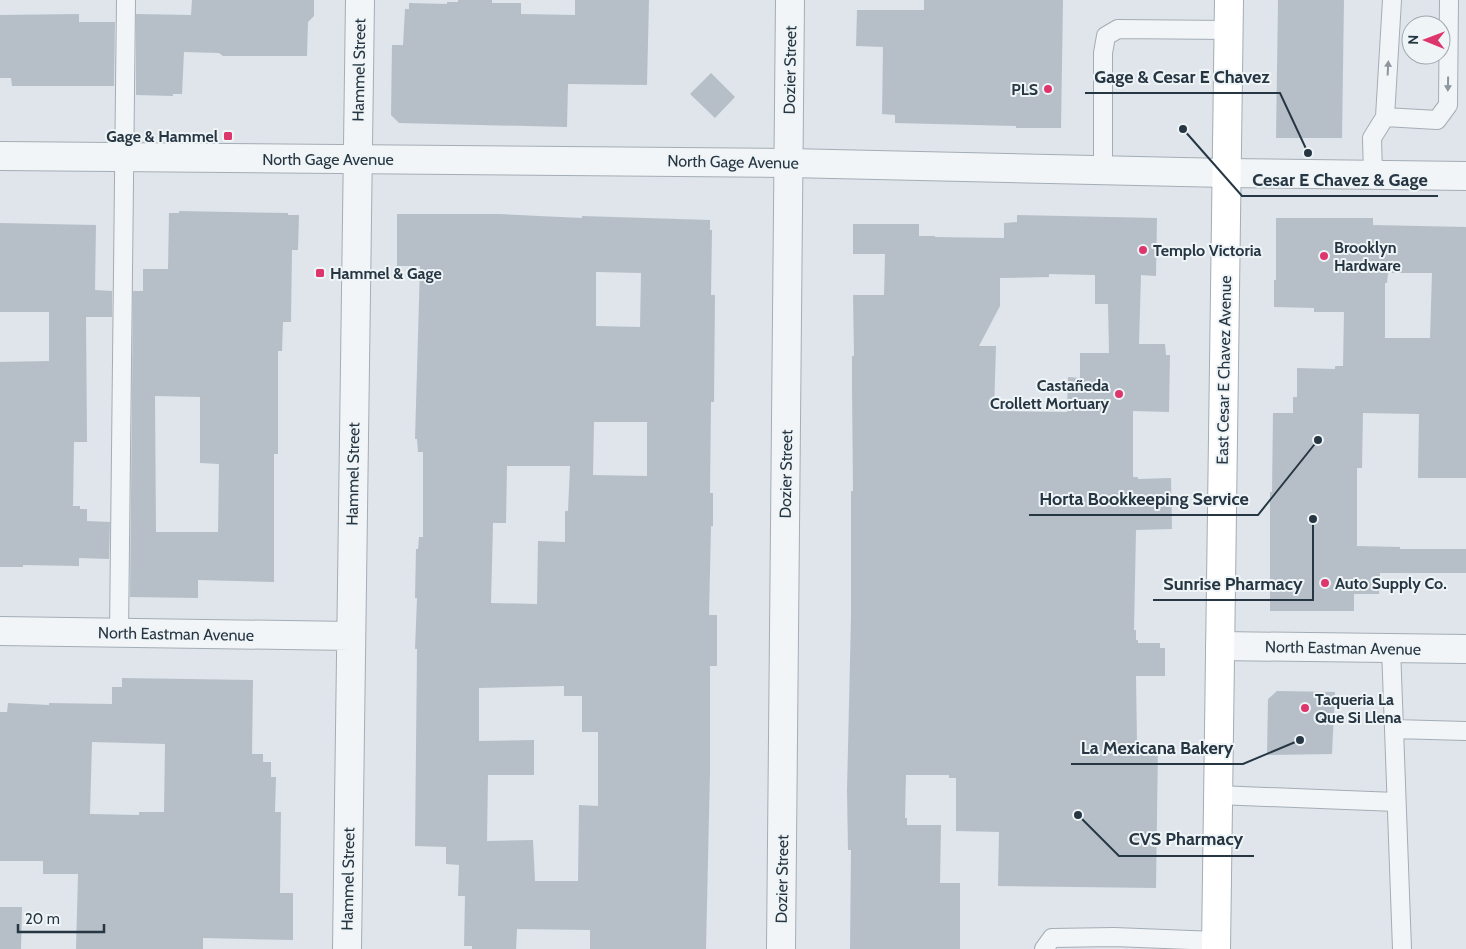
<svg xmlns="http://www.w3.org/2000/svg" width="1466" height="949" viewBox="0 0 1466 949" font-family="Cabin,sans-serif">
	<style>
		.building { fill: #b6bfc8; fill-rule: evenodd }
		.lines { fill: none; stroke-linecap: round; stroke-linejoin: round }
		.service-casing { stroke: #a4adb5; stroke-width: 20 }
		.minor-casing { stroke: #a4adb5; stroke-width: 30 }
		.tertiary-casing { stroke: #a4adb5; stroke-width: 30 }
		.secondary-casing { stroke: #a4adb5; stroke-width: 30 }
		.service { stroke: #f2f5f8; stroke-width: 18 }
		.minor { stroke: #f2f5f8; stroke-width: 28 }
		.tertiary { stroke: #f2f5f8; stroke-width: 28 }
		.secondary { stroke: #fff; stroke-width: 28 }
		.oneway { fill: #8c969e }
		.poi-dot { fill: #dd366d; stroke: #eff4f7; stroke-width: 2 }
		.labels { text-anchor: middle; dominant-baseline: central; stroke-width: 4; stroke-linejoin: round; paint-order: stroke }
		.street-label { font-size: 16px; fill: #263643; stroke: #eff4f7 }
		.poi-label { font-size: 16px; font-weight: bold; fill: #263643; stroke: #eff4f7; text-anchor: start }
		.leader { fill: none; stroke: #263643; stroke-width: 2 }
		.callout-dot { fill: #263643; stroke: #eff4f7; stroke-width: 2 }
		.callout-label { font-size: 18px; text-anchor: middle; font-weight: bold; fill: #263643; stroke: #eff4f7; stroke-width: 4; stroke-linejoin: round; paint-order: stroke }
	</style>
	<rect width="100%" height="100%" fill="#dfe5ea"/>
	<!-- building -->
	<path class="building" d="M 192,0 L 314,0 L 314,16 L 308,22 L 307,56 L 223,56 L 219,53 L 184,52 L 182,94 L 173,94 L 173,96 L 136,95 L 136,14 L 191,15 Z
		M 458,0 L 492,0 L 492,3 L 521,3 L 521,14 L 575,15 L 575,0 L 649,0 L 647,85 L 568,84 L 567,127 L 399,123 L 391,115 L 392,45 L 403,45 L 405,9 L 409,9 L 409,3 L 447,4 L 447,2 L 458,2 Z
		M 924,0 L 1063,0 L 1061,128 L 1016,128 L 1016,126 L 895,123 L 895,115 L 882,114 L 883,47 L 856,46 L 857,10 L 924,10 Z
		M 1278,0 L 1344,0 L 1342,138 L 1276,138 Z
		M 79,14 L 79,22 L 115,22 L 114,86 L 12,86 L 11,78 L 0,78 L 0,15 Z
		M 711,73 L 735,97 L 715,118 L 690,94 Z
		M 179,211 L 288,213 L 288,215 L 299,215 L 298,250 L 292,250 L 291,322 L 283,322 L 282,351 L 278,351 L 278,454 L 274,454 L 274,582 L 198,580 L 198,598 L 130,597 L 133,291 L 143,291 L 143,269 L 168,269 L 169,213 L 179,213 ZM 155,396 L 200,397 L 200,463 L 219,464 L 218,532 L 156,532 Z
		M 397,214 L 499,214 L 582,218 L 582,216 L 710,220 L 710,230 L 712,230 L 711,295 L 715,295 L 714,402 L 711,402 L 710,493 L 713,493 L 713,526 L 711,526 L 709,615 L 717,615 L 717,666 L 710,666 L 710,771 L 706,949 L 590,949 L 590,930 L 517,929 L 516,949 L 472,949 L 472,946 L 464,946 L 465,896 L 458,896 L 459,865 L 446,864 L 446,847 L 415,846 L 417,649 L 415,649 L 417,598 L 415,598 L 416,549 L 418,549 L 419,537 L 423,537 L 423,452 L 418,452 L 417,439 L 415,439 L 420,266 L 397,266 ZM 596,272 L 641,273 L 640,327 L 596,326 ZM 594,422 L 647,422 L 647,476 L 593,475 ZM 507,466 L 570,466 L 568,511 L 565,511 L 565,542 L 538,541 L 537,604 L 491,603 L 493,523 L 506,523 ZM 564,686 L 564,696 L 582,696 L 582,732 L 598,732 L 598,806 L 579,805 L 578,881 L 535,881 L 533,840 L 487,841 L 488,775 L 534,775 L 534,740 L 479,741 L 479,688 Z
		M 1017,215 L 1157,218 L 1156,276 L 1141,275 L 1139,344 L 1165,344 L 1166,355 L 1170,355 L 1169,412 L 1133,411 L 1133,477 L 1138,477 L 1138,479 L 1171,478 L 1172,529 L 1136,530 L 1134,630 L 1136,630 L 1136,640 L 1138,640 L 1138,643 L 1160,643 L 1160,648 L 1165,648 L 1165,676 L 1136,676 L 1137,744 L 1158,744 L 1156,888 L 998,886 L 999,832 L 956,831 L 956,778 L 949,778 L 949,775 L 906,775 L 905,818 L 907,818 L 907,825 L 941,825 L 940,883 L 960,883 L 960,949 L 850,949 L 851,850 L 848,850 L 847,791 L 851,617 L 851,491 L 853,491 L 852,387 L 852,356 L 854,356 L 853,295 L 884,295 L 885,254 L 853,254 L 853,224 L 919,224 L 919,236 L 935,236 L 935,237 L 1004,238 L 1004,223 L 1017,222 ZM 1049,274 L 1095,275 L 1095,304 L 1108,304 L 1109,353 L 1080,353 L 1080,378 L 1068,377 L 1067,412 L 994,411 L 996,346 L 979,346 L 1000,306 L 1000,278 L 1049,277 Z
		M 1276,218 L 1373,218 L 1373,225 L 1466,227 L 1466,478 L 1418,478 L 1419,414 L 1363,413 L 1362,468 L 1357,468 L 1357,546 L 1400,547 L 1400,549 L 1466,549 L 1466,573 L 1380,573 L 1379,594 L 1354,594 L 1354,611 L 1270,611 L 1270,492 L 1272,492 L 1273,413 L 1293,413 L 1293,397 L 1297,397 L 1297,368 L 1335,369 L 1335,366 L 1343,366 L 1344,312 L 1314,312 L 1314,308 L 1274,307 L 1274,280 L 1276,280 ZM 1388,273 L 1432,273 L 1430,338 L 1385,338 L 1385,283 L 1387,283 Z
		M 0,223 L 96,225 L 95,290 L 112,291 L 112,317 L 86,317 L 87,442 L 74,442 L 73,506 L 80,506 L 80,509 L 87,509 L 87,521 L 110,522 L 109,559 L 79,558 L 79,566 L 23,565 L 23,567 L 0,567 L 0,362 L 49,361 L 49,312 L 0,312 Z
		M 122,678 L 253,680 L 252,754 L 263,754 L 263,762 L 271,762 L 271,777 L 276,777 L 275,812 L 281,812 L 280,893 L 293,893 L 293,940 L 203,938 L 203,949 L 76,949 L 78,874 L 43,874 L 43,861 L 0,861 L 0,712 L 7,712 L 8,703 L 49,705 L 49,703 L 112,704 L 112,687 L 122,687 ZM 92,742 L 165,744 L 164,812 L 139,812 L 139,815 L 90,814 Z
		M 1277,691 L 1335,692 L 1332,754 L 1267,755 L 1268,699 Z
		M 0,907 L 22,907 L 21,949 L 0,949 Z"/>
	<g class="lines">
		<defs>
			<path id="service" d="M 1385,117 L 1437,120 L 1448,105 L 1449,0
				M 1103,169 L 1103,53 L 1106,36 L 1118,29 L 1229,30
				M 1373,174 L 1372,138 L 1385,117 L 1392,0
				M 119,633 L 126,0
				M 1391,648 L 1394,729
				M 1217,795 L 1396,802
				M 1044,949 L 1052,938 L 1114,937 L 1216,941
				M 1402,949 L 1394,729 L 1466,731"/>
			<path id="minor" d="M 0,631 L 351,636
				M 1220,646 L 1466,649
				M 347,949 L 360,0
				M 781,949 L 790,0"/>
			<path id="tertiary" d="M 0,156 L 789,163 L 1226,173 L 1466,176"/>
			<path id="secondary" d="M 1216,949 L 1229,0"/>
		</defs>
		<!-- service casing -->
		<use href="#service" class="service-casing"/>
		<!-- minor casing -->
		<use href="#minor" class="minor-casing"/>
		<!-- tertiary casing -->
		<use href="#tertiary" class="tertiary-casing"/>
		<!-- secondary casing -->
		<use href="#secondary" class="secondary-casing"/>
		<!-- service -->
		<use href="#service" class="service"/>
		<!-- minor -->
		<use href="#minor" class="minor"/>
		<!-- tertiary -->
		<use href="#tertiary" class="tertiary"/>
		<!-- secondary -->
		<use href="#secondary" class="secondary"/>
	</g>
	<!-- one-way arrows -->
	<defs><path id="oneway-solid" d="M-6-.8H1V-3.2L6.5 0L1 3.2V.8H-6Z" transform="scale(1.25)"/></defs>
	<g class="oneway">
		<use href="#oneway-solid" transform="translate(1388 68) rotate(-87)"/>
		<use href="#oneway-solid" transform="translate(1448 84) rotate(91)"/>
	</g>
	<!-- markers -->
	<g class="poi-dot">
		<circle cx="1048" cy="89" r="5"/>
		<rect x="223" y="131" width="10" height="10" rx="2.5"/>
		<circle cx="1143" cy="250" r="5"/>
		<circle cx="1324" cy="256" r="5"/>
		<rect x="315" y="268" width="10" height="10" rx="2.5"/>
		<circle cx="1119" cy="394" r="5"/>
		<circle cx="1325" cy="583" r="5"/>
		<circle cx="1305" cy="708" r="5"/>
	</g>
	<g class="labels">
		<!-- street labels -->
		<g class="street-label">
			<text transform="translate(359 70) rotate(-89)">Hammel Street</text>
			<text transform="translate(790 70) rotate(-89)">Dozier Street</text>
			<text x="328" y="159">North Gage Avenue</text>
			<text transform="translate(733 162) rotate(1)">North Gage Avenue</text>
			<text transform="translate(1224 370) rotate(-89)">East Cesar E Chavez Avenue</text>
			<text transform="translate(353 474) rotate(-89)">Hammel Street</text>
			<text transform="translate(786 474) rotate(-89)">Dozier Street</text>
			<text transform="translate(176 634) rotate(1)">North Eastman Avenue</text>
			<text transform="translate(1343 648) rotate(1)">North Eastman Avenue</text>
			<text transform="translate(348 879) rotate(-89)">Hammel Street</text>
			<text transform="translate(782 879) rotate(-89)">Dozier Street</text>
		</g>
		<!-- poi labels -->
		<g class="poi-label">
			<text x="1038" y="89" text-anchor="end">PLS</text>
			<text x="218" y="136" text-anchor="end">Gage &amp; Hammel</text>
			<text x="1334" y="247">Brooklyn<tspan x="1334" dy="18">Hardware</tspan></text>
			<text x="1153" y="250">Templo Victoria</text>
			<text x="330" y="273">Hammel &amp; Gage</text>
			<text x="1109" y="385" text-anchor="end">Castañeda<tspan x="1109" dy="18">Crollett Mortuary</tspan></text>
			<text x="1335" y="583">Auto Supply Co.</text>
			<text x="1315" y="699">Taqueria La<tspan x="1315" dy="18">Que Si Llena</tspan></text>
		</g>
	</g>
	<!-- callouts -->
	<path class="leader" d="M1308 153L1280 93H1085M1183 129L1242 196H1438M1318 440L1258 515H1029M1313 519L1313 600H1153M1300 740L1243 764H1071M1078 815L1119 856H1254"/>
	<g class="callout-dot">
		<circle cx="1308" cy="153" r="5"/>
		<circle cx="1183" cy="129" r="5"/>
		<circle cx="1318" cy="440" r="5"/>
		<circle cx="1313" cy="519" r="5"/>
		<circle cx="1300" cy="740" r="5"/>
		<circle cx="1078" cy="815" r="5"/>
	</g>
	<g class="callout-label">
		<text x="1182" y="83">Gage &amp; Cesar E Chavez</text>
		<text x="1340" y="186">Cesar E Chavez &amp; Gage</text>
		<text x="1144" y="505">Horta Bookkeeping Service</text>
		<text x="1233" y="590">Sunrise Pharmacy</text>
		<text x="1157" y="754">La Mexicana Bakery</text>
		<text x="1186" y="845">CVS Pharmacy</text>
	</g>
	<!-- north arrow -->
	<g transform="translate(1426 40) rotate(271)"><circle r="24" fill="#eff4f7" stroke="#9fa8af"/>
	<path d="M0-4L9 19L0 12L-9 19Z" fill="#dd366d"/>
	<text y="-8" font-size="14" font-weight="bold" text-anchor="middle" fill="#263643">N</text>
	</g>
	<!-- scale -->
	<path d="M18 924v8h86v-8" fill="none" stroke="#263643" stroke-width="2.5"/>
	<text x="25" y="924" font-size="15" fill="#263643" stroke="#eff4f7" stroke-width="4" paint-order="stroke">20 m</text>
</svg>
